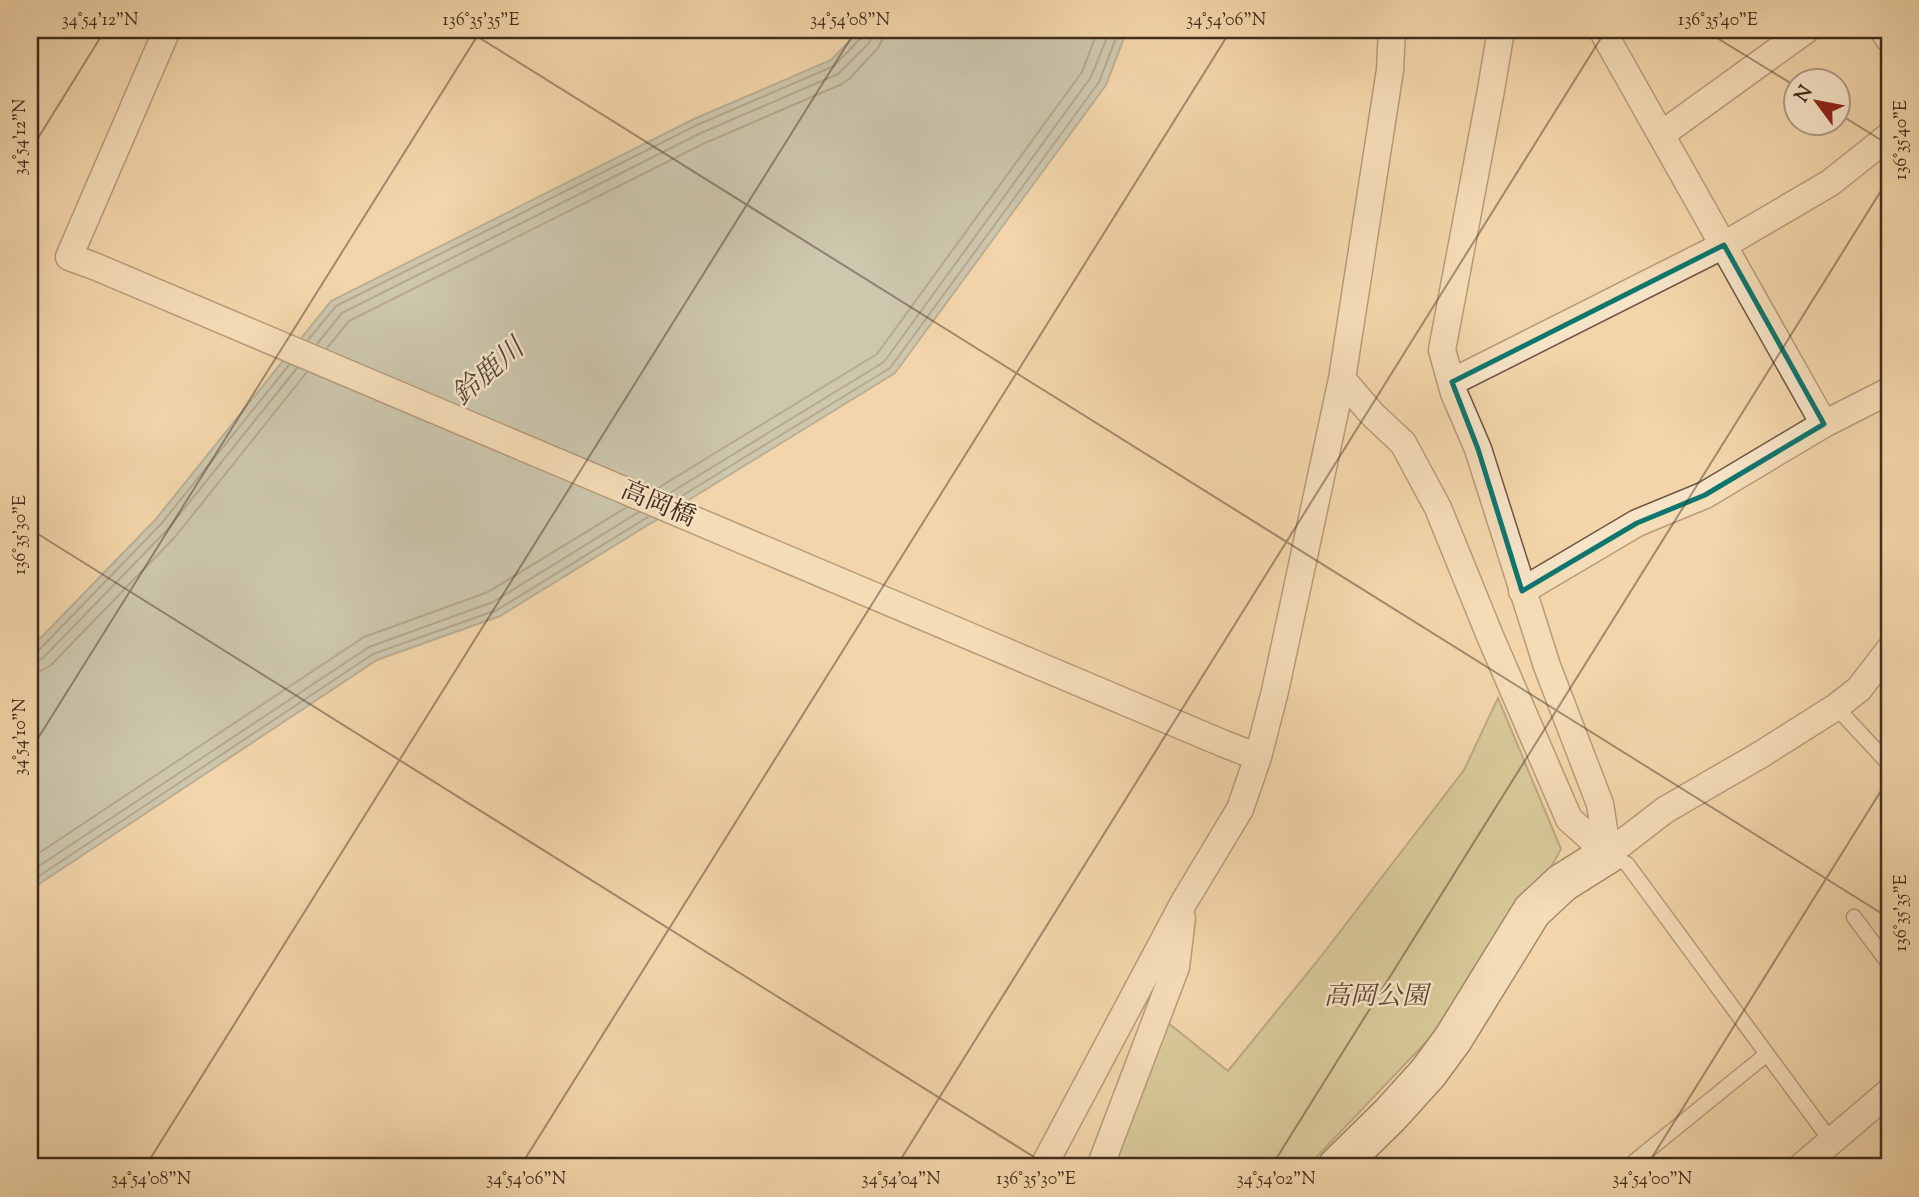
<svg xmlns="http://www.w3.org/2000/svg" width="1919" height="1197" viewBox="0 0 1919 1197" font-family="'Sorts Mill Goudy','Noto Serif JP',serif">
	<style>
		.green { fill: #bbbd88; stroke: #7e7453; stroke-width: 2 }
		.water { fill: #a0b6b4; stroke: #7a7f78; stroke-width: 2 }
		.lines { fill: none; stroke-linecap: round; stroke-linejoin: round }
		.shore { stroke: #717169; stroke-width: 2 }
		.lane-casing { stroke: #6e5641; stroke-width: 17 }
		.street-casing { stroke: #6e5641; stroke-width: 29 }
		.secondary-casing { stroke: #422c1e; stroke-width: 41 }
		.lane { stroke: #f7e4c8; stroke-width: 14 }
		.street { stroke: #f7e4c8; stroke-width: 26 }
		.secondary { stroke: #f7e4c8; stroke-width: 38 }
		.marked { fill: none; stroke: #0f766e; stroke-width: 5; stroke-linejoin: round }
		.ticks { fill: none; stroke: #422c1e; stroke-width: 2; stroke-opacity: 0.45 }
		.labels { text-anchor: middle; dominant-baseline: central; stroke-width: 5; stroke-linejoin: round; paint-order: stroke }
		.street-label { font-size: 26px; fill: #422c1e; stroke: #f7e4c8 }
		.park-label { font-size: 26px; font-style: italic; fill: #5a4933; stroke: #f7e4c8 }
		.water-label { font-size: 28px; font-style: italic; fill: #55483c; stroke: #f7e4c8 }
		.neatline { fill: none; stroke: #422c1e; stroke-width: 2.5 }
		.ticks-label { font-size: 18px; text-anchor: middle; fill: #422c1e }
	</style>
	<rect width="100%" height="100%" fill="#f2d6aa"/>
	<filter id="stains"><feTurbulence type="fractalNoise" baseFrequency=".00286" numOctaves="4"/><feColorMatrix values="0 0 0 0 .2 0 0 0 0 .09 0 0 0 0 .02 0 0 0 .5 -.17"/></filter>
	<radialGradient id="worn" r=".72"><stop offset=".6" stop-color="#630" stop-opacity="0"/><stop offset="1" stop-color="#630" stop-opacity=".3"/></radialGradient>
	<!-- green -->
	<path class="green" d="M 1498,698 L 1561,849 L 1548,873 L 1517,903 L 1430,1038 L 1307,1167 L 1113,1167 L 1167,1022 L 1228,1071 L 1319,959 L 1464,770 Z"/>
	<!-- water -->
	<path class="water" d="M 860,30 L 1127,30 L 1106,85 L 895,373 L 500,616 L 377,660 L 30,890 L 30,649 L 156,519 L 331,301 L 694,119 L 831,60 Z"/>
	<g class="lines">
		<!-- shore -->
		<path class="shore" d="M 308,340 L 336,306 L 697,125 L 834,66 L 862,37 L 864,30
			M 317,344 L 342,313 L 701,133 L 838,74 L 869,43 L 872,37 L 873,30
			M 327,348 L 349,321 L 705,143 L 842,84 L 849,79 L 878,48 L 882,40 L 883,30
			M 658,488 L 877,354 L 1082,72 L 1098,30
			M 670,493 L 884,362 L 1091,77 L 1110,30
			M 680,497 L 890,368 L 1099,82 L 1119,30
			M 30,653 L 38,651 L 161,524 L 289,365
			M 30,662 L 38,661 L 43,658 L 167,530 L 297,368
			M 30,673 L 41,671 L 51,665 L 175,537 L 307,372
			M 30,859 L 364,637 L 488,592 L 627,507
			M 30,872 L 369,647 L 493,602 L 639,512
			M 30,882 L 373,654 L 497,610 L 648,517"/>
		<defs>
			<path id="lane" d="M 1836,707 L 1889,764
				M 1609,855 L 1627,864 L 1831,1141
				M 1854,917 L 1889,964
				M 1640,1167 L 1635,1161 L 1767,1054"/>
			<path id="street" d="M 167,30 L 69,257 L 94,266 L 1222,743 L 1258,757
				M 1501,30 L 1491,90 L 1442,350 L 1454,393 L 1478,449 L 1547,666 L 1600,804 L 1608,854
				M 1602,30 L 1824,424
				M 1883,30 L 1889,39
				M 1662,134 L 1806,30
				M 1342,379 L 1372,414 L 1403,443 L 1438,508 L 1490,636 L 1569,819 L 1608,854
				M 1452,382 L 1724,245 L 1830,183 L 1889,136
				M 1522,591 L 1637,523 L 1705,495 L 1824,424 L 1889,391
				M 1608,854 L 1665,810 L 1760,755 L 1836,707 L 1859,689 L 1889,650
				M 1043,1167 L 1184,902 L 1240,809 L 1258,757 L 1275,691 L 1342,379 L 1390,70 L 1392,30
				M 1100,1167 L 1176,967 L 1182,918
				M 1801,1167 L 1889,1092"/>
			<path id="secondary" d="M 1337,1167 L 1390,1115 L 1428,1073 L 1453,1039 L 1532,911 L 1562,883 L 1608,854"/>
		</defs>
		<!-- lane casing -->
		<use href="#lane" class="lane-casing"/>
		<!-- street casing -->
		<use href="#street" class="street-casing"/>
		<!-- secondary casing -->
		<use href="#secondary" class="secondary-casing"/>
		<!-- lane -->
		<use href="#lane" class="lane"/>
		<!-- street -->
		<use href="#street" class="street"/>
		<!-- secondary -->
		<use href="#secondary" class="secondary"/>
	</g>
	<!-- marked area -->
	<path d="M0 0H1919V1197H0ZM 1724,245 L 1824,424 L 1705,495 L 1637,523 L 1522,591 L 1478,449 L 1452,382 Z" fill="#f2d6aa" fill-opacity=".55" fill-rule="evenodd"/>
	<path class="marked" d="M 1724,245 L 1824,424 L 1705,495 L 1637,523 L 1522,591 L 1478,449 L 1452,382 Z"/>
	<!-- ticks -->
	<path class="ticks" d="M 467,30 L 1889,918M 1704,30 L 1797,87M 1839,114 L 1889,145M 30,151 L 105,30M 30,529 L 1050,1167M 30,751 L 481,30M 145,1167 L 856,30M 520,1167 L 1231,30M 896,1167 L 1606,30M 1271,1167 L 1889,178M 1646,1167 L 1889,778"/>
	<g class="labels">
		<!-- street labels -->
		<g class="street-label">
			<text transform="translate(658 505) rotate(23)">高岡橋</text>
		</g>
		<!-- park labels -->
		<g class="park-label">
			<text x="1376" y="997">高岡公園</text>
		</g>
		<!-- water labels -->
		<g class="water-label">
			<text transform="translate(489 373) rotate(-41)">鈴鹿川</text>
		</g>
	</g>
	<!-- margin -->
	<rect width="1919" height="1197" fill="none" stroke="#f2d6aa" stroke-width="77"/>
	<!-- north arrow -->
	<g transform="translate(1817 102) rotate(302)"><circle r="33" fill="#f7e4c8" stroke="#af9a84" stroke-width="2"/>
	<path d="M0-5L12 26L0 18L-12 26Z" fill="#8f2418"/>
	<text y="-10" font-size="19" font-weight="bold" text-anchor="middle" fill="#422c1e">N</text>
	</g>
	<rect x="38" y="38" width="1843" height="1120" class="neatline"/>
	<g class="ticks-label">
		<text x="100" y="25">34°54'12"N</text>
		<text x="481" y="25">136°35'35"E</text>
		<text x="850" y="25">34°54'08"N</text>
		<text x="1226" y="25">34°54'06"N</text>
		<text x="1718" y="25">136°35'40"E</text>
		<text transform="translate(19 137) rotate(-90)" y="6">34°54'12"N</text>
		<text transform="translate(1900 140) rotate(-90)" y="6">136°35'40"E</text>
		<text transform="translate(19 535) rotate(-90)" y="6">136°35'30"E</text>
		<text transform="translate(19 737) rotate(-90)" y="6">34°54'10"N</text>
		<text transform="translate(1900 913) rotate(-90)" y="6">136°35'35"E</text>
		<text x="151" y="1184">34°54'08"N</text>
		<text x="526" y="1184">34°54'06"N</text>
		<text x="901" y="1184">34°54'04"N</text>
		<text x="1036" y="1184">136°35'30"E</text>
		<text x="1276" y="1184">34°54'02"N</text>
		<text x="1652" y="1184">34°54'00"N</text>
	</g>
	<rect width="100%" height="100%" filter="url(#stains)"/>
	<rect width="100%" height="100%" fill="url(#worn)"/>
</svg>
